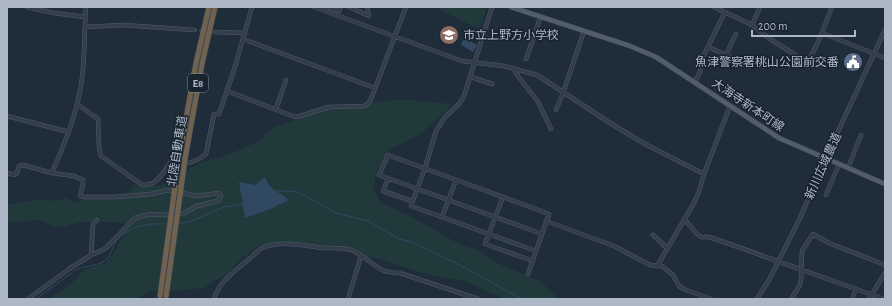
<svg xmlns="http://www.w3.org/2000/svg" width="892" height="306" viewBox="0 0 892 306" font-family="'Alegreya Sans','Noto Sans JP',sans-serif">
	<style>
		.green { fill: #21393b }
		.water { fill: #314863 }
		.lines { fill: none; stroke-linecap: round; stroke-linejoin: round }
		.stream { stroke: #314863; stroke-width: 1 }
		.minor-tunnel { stroke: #34414f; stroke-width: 3.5; stroke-dasharray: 3.5 2; stroke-linecap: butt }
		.minor-casing { stroke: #505b68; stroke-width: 4.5 }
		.major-casing { stroke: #3c4754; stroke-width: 5.5 }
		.highway-casing { stroke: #3d4855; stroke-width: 6 }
		.minor { stroke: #333e4a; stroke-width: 3.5 }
		.major { stroke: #515d6a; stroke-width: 4.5 }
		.highway { stroke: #71624f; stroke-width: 5 }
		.highway-bridge-casing { stroke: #3d4855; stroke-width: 6; stroke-linecap: butt }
		.highway-bridge { stroke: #71624f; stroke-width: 5 }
		.labels { text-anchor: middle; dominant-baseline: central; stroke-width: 3; stroke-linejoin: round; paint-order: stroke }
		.shield { fill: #19232e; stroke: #818b99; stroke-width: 1 }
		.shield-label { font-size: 11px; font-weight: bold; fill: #adb8c7 }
		.poi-label { font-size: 12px; fill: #adb8c7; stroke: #19232e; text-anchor: start }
		.street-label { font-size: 12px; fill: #adb8c7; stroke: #19232e }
	</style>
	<rect width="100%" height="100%" fill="#1f2c3a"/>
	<!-- green -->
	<path class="green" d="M 440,7 L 487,7 L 480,30 L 439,9 Z
		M 398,99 L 452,104 C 431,127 419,138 389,149 L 375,175 L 374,189 L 380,202 L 410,216 L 461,245 L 478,250 L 499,264 L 540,281 L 559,299 L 504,299 L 466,281 L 444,278 L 418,272 L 386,261 L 339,249 L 320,246 L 301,244 L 260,245 L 241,259 L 226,275 L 203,288 L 174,291 L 150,291 L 136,299 L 48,299 L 73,282 L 85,269 L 106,263 L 115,250 L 129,225 L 121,222 L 80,222 L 64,227 L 55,227 L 41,220 L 7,222 L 7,205 L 42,199 L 55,201 L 66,198 L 77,203 L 88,197 L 115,199 L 128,197 L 133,185 L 160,186 L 200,163 L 233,153 L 263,139 L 264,134 L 275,127 L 320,111 Z"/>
	<!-- water -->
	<path class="water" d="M 464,38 L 477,45 L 473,52 L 461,45 Z
		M 265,177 L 269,186 L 289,200 L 268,210 L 245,218 L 239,182 L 255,185 Z"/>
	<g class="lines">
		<!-- stream -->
		<path class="stream" d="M 274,191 L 288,191 L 298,192 L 336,213 L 368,221 L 399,239 L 412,242 L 458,264 L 522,299
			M 178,224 L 192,221 L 224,207 L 244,204
			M 36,299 L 77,269 C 85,266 102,265 106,260 C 112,255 112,247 116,241 C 128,226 149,223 167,224"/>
		<!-- minor-tunnel -->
		<path class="minor-tunnel" d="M 194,30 L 205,31"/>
		<defs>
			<path id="minor" d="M 27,7 L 54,13 L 85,17
				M 314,7 L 462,61 L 504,66 L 537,75 L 610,123 L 645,144 L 704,174
				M 328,7 L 339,11 L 341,7
				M 349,7 L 369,16 L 367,7
				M 492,7 L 464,96 L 459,104 L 445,117 L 436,131 L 425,168 L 411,206 L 536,251
				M 714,7 L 752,25 L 770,39 L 808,63 L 822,33 L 885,58
				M 752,25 L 760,7
				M 85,27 L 123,25 L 194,30
				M 215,32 L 245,33
				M 822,33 L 832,7
				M 243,39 L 375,88
				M 708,47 L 735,59
				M 726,55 L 736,34
				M 526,59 C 531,45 537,31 540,17
				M 512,68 L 538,102 L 551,129
				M 471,77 L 492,84
				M 695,82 L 700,72 L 703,57 L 725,12
				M 227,91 L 295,117 L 300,116 L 329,107 L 364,106 L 368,104 L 371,99 L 406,7
				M 77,104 L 98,119 L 99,147 L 101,156 L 142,185 C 158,186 162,173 171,162 L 174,162
				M 276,109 L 286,80
				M 556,110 L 563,93 L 584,31
				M 7,116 L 69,132
				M 189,163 L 199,159 L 206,154 L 214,114 L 219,114 L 234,70 L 252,7
				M 848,168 L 861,135
				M 7,173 L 15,175 L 17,173 L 19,166 L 23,165 L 52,173 C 65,142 78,112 82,78 C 85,55 84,31 86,7
				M 388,179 L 383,191 L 412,201
				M 826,195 L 839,164
				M 503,197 L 485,244 L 533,261
				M 442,217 L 456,180
				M 685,220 L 696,233 L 701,237 L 709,237 L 724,242 L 884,299
				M 546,221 L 614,246 L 650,265 L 662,266 L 673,275 L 679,286 L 686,290 L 711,299
				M 653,235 L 668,249
				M 91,255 L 93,224 L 97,220
				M 657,266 L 694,203 L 699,192 L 704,174 L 730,106
				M 528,274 L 549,214 L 388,155 L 379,175 L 542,234
				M 28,299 L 69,269 L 91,255 L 105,249 L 135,218 L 150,214 L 164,215 L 184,213 L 197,206 L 218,201 L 221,196 L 219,193 L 196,196 L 168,190 L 151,194 L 115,197 L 84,197 L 80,196 L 83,185 L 83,180 L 74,176 L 52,173
				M 214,299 C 220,277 245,265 260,249 C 281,239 302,246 324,248 C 333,248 342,247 351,250 C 372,258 373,273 400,273 L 478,299
				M 348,299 L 361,256
				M 757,299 L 769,280 L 800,218 L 828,153 L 885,30
				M 791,299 L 800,285 L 801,279 L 802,251 L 813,234 L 829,243 L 885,265
				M 852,299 L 856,289
				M 869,299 L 885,273"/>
			<path id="major" d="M 511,7 L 630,46 L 656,57 L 779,138 L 885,184"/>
			<path id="highway" d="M 179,158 L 196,63 L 209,7
				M 185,159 L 202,64 L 215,7"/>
		</defs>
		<!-- minor casing -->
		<use href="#minor" class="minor-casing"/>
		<!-- major casing -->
		<use href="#major" class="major-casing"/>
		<!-- highway casing -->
		<use href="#highway" class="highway-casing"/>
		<!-- minor -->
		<use href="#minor" class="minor"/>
		<!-- major -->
		<use href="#major" class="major"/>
		<!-- highway -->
		<use href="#highway" class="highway"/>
		<defs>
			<path id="highway-bridge" d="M 160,296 L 179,158
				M 166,297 L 185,159"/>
		</defs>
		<!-- highway-bridge casing -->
		<use href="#highway-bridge" class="highway-bridge-casing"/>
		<!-- highway-bridge -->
		<use href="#highway-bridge" class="highway-bridge"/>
	</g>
	<!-- icons -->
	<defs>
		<symbol id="school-disc" viewBox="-11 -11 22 22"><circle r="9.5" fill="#8d6e63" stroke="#19232e"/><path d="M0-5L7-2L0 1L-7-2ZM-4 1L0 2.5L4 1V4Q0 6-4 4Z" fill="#fff"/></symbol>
		<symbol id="civic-disc" viewBox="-11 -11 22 22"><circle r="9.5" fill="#5c6f8a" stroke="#19232e"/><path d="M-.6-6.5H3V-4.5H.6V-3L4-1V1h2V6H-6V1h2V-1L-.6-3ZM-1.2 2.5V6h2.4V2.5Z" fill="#fff"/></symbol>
	</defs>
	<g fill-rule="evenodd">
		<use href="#school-disc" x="438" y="24" width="22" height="22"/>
		<use href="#civic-disc" x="842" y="51" width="22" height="22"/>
	</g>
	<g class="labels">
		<!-- shield labels -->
		<rect class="shield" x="188" y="74" width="20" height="18" rx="3"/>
		<g class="shield-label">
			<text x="198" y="83">E8</text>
		</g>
		<!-- poi labels -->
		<g class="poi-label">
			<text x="463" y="35">市立上野方小学校</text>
			<text x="839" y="62" text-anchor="end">魚津警察署桃山公園前交番</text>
		</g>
		<!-- street labels -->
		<g class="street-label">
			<text transform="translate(748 105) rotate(34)">大海寺新本町線</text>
			<text transform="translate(177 151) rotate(-81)">北陸自動車道</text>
			<text transform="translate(823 166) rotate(-66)">新川広域農道</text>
		</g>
	</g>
	<!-- border -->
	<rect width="892" height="306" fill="none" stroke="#adb8c7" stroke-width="16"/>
	<!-- scale -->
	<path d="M752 30v6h103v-6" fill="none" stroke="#adb8c7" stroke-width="2"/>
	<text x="758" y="30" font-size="12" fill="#adb8c7" stroke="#19232e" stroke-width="3" paint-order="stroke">200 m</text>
</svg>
